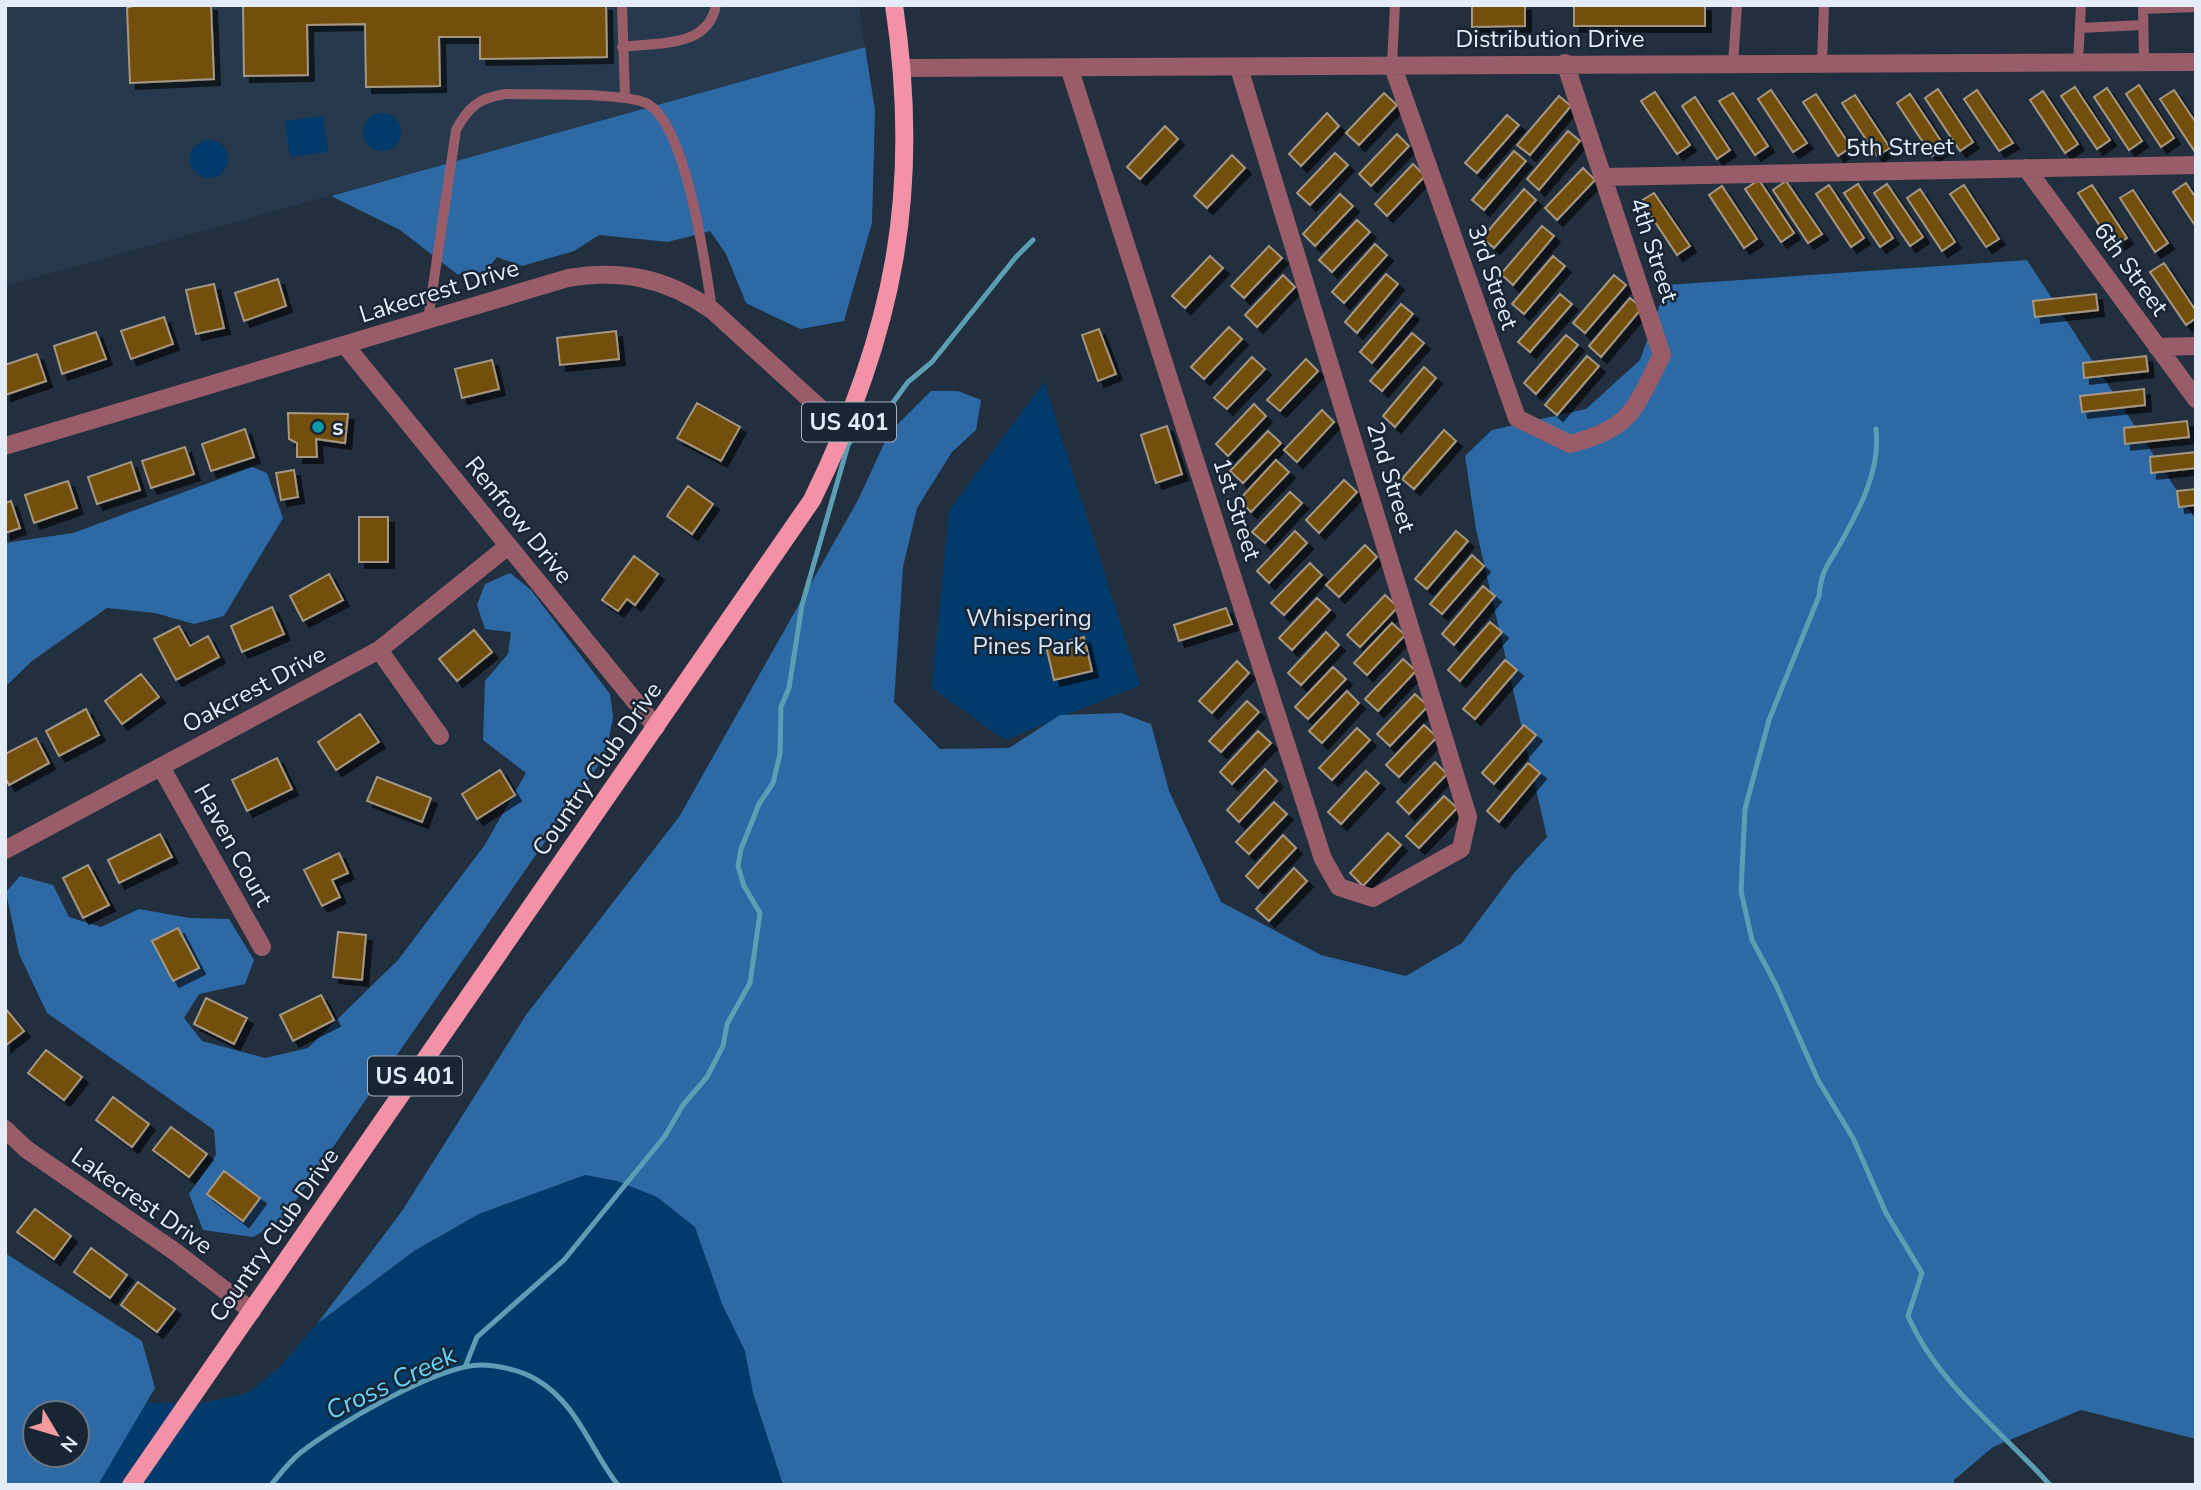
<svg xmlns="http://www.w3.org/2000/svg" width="2201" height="1490" viewBox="0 0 2201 1490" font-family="'Nunito Sans',sans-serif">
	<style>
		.built { fill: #26394d }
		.green { fill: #003b6c; fill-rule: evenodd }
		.forest { fill: #2d69a5; fill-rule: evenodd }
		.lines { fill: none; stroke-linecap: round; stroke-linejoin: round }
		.stream { stroke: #5e9eb4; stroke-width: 5 }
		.building { fill: #724f09; stroke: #a59783; stroke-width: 2; filter: url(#shadow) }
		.lane { stroke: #985d69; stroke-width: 10 }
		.street { stroke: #985d69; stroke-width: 18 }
		.primary { stroke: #f392a7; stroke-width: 18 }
		.culture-dot { fill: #0f9aa8; stroke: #172534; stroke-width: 2.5 }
		.labels { text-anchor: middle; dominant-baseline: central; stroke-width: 5; stroke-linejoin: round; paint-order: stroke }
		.shield { fill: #172534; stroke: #a6b1bc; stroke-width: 2 }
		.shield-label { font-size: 23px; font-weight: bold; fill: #e4edf7 }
		.street-label { font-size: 24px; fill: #e4edf7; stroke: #172534 }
		.poi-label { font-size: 24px; font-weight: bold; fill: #e4edf7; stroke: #172534; text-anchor: start }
		.park-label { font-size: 24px; fill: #d7e6f7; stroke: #172534 }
		.water-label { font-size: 26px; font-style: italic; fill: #65d4fb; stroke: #172534 }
	</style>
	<defs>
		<filter id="shadow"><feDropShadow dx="6" dy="6" stdDeviation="0" flood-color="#0009"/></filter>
	</defs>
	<rect width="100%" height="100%" fill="#212f3e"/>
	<!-- built -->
	<path class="built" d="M 5,5 L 859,5 L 865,47 L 5,286 Z"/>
	<!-- green -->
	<path class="green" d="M363 132a19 19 0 1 1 38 0a19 19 0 1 1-38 0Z
		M 323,116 L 328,152 L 290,157 L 285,121 Z
		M190 159a19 19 0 1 1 38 0a19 19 0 1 1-38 0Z
		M 1044,382 L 1140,685 L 1005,740 L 932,688 L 949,511 Z
		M 585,1175 L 617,1181 L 657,1197 L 695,1227 L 722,1304 L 745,1351 L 753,1393 L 783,1485 L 5,1485 L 5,1406 L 57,1393 L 156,1403 L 202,1403 L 248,1393 L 279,1368 L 317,1324 L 414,1251 L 479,1214 ZM 35,1413 L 77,1413 L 77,1455 L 35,1455 Z"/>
	<!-- forest -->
	<path class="forest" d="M 865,47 L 875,110 L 872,223 L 844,321 L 800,329 L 746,303 L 726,254 L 710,231 L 668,242 L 599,235 L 574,251 L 522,266 L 497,257 L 481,277 L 457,274 L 400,230 L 331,196 Z
		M 2027,260 L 2196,520 L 2196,1439 L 2081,1410 L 1993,1447 L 1954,1480 L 1954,1485 L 783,1485 L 753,1393 L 745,1351 L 722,1304 L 695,1227 L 657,1197 L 617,1181 L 585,1175 L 479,1214 L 414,1251 L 317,1324 L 402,1211 L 526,1015 L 679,817 L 858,500 L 889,433 L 931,391 L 958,391 L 981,400 L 976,430 L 952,452 L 917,508 L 903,567 L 894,702 L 940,749 L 1009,748 L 1060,715 L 1121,713 L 1151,724 L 1169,791 L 1221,902 L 1321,955 L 1406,976 L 1462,943 L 1514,873 L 1547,837 L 1476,529 L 1465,456 L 1492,430 L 1586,409 L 1640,360 L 1667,285 Z
		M 252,467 L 267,473 L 283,518 L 224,616 L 194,624 L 155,613 L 107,608 L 32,661 L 5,687 L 5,543 L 73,533 Z
		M 510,573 L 531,590 L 610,694 L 613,717 L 606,754 L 283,1219 L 253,1237 L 203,1230 L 189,1194 L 216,1155 L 214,1130 L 47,1013 L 19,954 L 6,892 L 20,876 L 53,885 L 69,917 L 101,927 L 139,909 L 190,918 L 229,919 L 254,960 L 245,984 L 199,994 L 184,1018 L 202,1041 L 265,1058 L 308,1048 L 398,960 L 484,846 L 526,773 L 483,740 L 485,681 L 508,654 L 511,632 L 485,629 L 477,605 L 485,584 Z
		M 5,1253 L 142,1341 L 155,1388 L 98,1485 L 5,1485 ZM 77,1413 L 77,1455 L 35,1455 L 35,1413 Z"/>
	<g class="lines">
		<!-- stream -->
		<path class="stream" d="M 1876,429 C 1881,470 1859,510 1839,546 C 1827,566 1821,572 1819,596 L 1769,720 L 1745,809 L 1741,891 L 1752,940 L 1776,985 L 1818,1080 L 1853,1138 L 1886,1213 L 1922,1273 L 1908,1316 C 1937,1384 2002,1431 2050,1485
			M 465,1367 L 477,1337 L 564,1260 L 665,1136 L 683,1105 L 707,1077 L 723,1046 L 727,1024 L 750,983 L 760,913 L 744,886 L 738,866 L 741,849 L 759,804 L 773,783 L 780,754 L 781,707 L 789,688 L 802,605 L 848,445 L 856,432 L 889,408 L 908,382 L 932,362 L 1016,257 L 1033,240
			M 271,1485 C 280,1474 289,1462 300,1453 C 334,1426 438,1365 481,1365 C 498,1365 523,1371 537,1380 C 577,1403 591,1451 618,1485"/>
	</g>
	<!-- building -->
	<path class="building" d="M 135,5 L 211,5 L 214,79 L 130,83 L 127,8 Z
		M 243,5 L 606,5 L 607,57 L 480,59 L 480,37 L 439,37 L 440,86 L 366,87 L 365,24 L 307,25 L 308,75 L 244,76 Z
		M 1472,5 L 1525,5 L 1525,26 L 1472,27 Z
		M 1574,5 L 1705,5 L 1705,26 L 1574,26 Z
		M 2139,85 L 2174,138 L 2161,147 L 2126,94 Z
		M 2075,87 L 2110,140 L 2097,149 L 2061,96 Z
		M 2107,88 L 2142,141 L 2129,150 L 2094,97 Z
		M 1938,89 L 1973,142 L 1960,151 L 1925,98 Z
		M 1771,90 L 1807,143 L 1793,152 L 1758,99 Z
		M 1977,90 L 2013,143 L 1999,151 L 1964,99 Z
		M 2174,90 L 2196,123 L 2195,152 L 2160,99 Z
		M 2043,91 L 2078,144 L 2065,153 L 2030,100 Z
		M 1655,92 L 1690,145 L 1677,154 L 1641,101 Z
		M 1384,93 L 1397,105 L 1359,145 L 1346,133 Z
		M 1733,93 L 1768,146 L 1755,155 L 1719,101 Z
		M 1816,94 L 1851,147 L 1838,156 L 1803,102 Z
		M 1910,94 L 1945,147 L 1932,156 L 1897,103 Z
		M 1855,95 L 1890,148 L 1877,156 L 1842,103 Z
		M 1559,96 L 1571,106 L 1530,155 L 1517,145 Z
		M 1695,97 L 1730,150 L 1717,159 L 1682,106 Z
		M 1327,113 L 1339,126 L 1301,166 L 1289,154 Z
		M 1507,115 L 1519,125 L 1477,173 L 1465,163 Z
		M 1165,126 L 1178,139 L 1140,179 L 1127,167 Z
		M 1568,131 L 1580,141 L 1539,190 L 1527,179 Z
		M 1397,134 L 1409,146 L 1371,186 L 1359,174 Z
		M 1514,151 L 1526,161 L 1484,210 L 1472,200 Z
		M 1335,153 L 1348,165 L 1310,205 L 1297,193 Z
		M 1232,155 L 1245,168 L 1207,208 L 1194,196 Z
		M 1413,164 L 1425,176 L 1387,216 L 1375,204 Z
		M 1583,168 L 1595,180 L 1557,220 L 1545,208 Z
		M 1759,180 L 1794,233 L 1781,242 L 1745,189 Z
		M 1786,181 L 1822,234 L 1808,243 L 1773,190 Z
		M 2186,183 L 2196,198 L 2196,227 L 2173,192 Z
		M 1858,184 L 1893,238 L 1880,247 L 1844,193 Z
		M 1887,184 L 1923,237 L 1910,246 L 1874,193 Z
		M 1829,185 L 1864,238 L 1851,247 L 1816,194 Z
		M 1964,185 L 1999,239 L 1986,247 L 1950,194 Z
		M 2092,185 L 2127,238 L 2114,247 L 2078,193 Z
		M 1722,186 L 1757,239 L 1744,248 L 1709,195 Z
		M 1524,189 L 1536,200 L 1494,248 L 1482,238 Z
		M 1920,189 L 1955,242 L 1942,251 L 1907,198 Z
		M 2133,190 L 2168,243 L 2155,252 L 2120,198 Z
		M 1654,193 L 1690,246 L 1677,255 L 1641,201 Z
		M 1340,194 L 1353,206 L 1315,246 L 1303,234 Z
		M 1357,220 L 1370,232 L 1332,272 L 1319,260 Z
		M 1542,226 L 1554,236 L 1513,285 L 1501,274 Z
		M 1375,244 L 1387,255 L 1344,303 L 1332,292 Z
		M 1269,246 L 1282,258 L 1244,298 L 1231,286 Z
		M 1210,256 L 1223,268 L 1185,308 L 1172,296 Z
		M 1553,256 L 1565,266 L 1524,314 L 1512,304 Z
		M 2164,263 L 2196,311 L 2196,318 L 2186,325 L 2150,272 Z
		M 1386,274 L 1398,284 L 1357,333 L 1345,322 Z
		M 1283,275 L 1295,287 L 1257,327 L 1245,315 Z
		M 1614,275 L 1626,285 L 1585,333 L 1573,323 Z
		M 278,279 L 286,306 L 244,321 L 235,293 Z
		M 214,284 L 224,328 L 196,334 L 186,290 Z
		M 1560,294 L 1572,304 L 1530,352 L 1518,342 Z
		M 2096,294 L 2098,310 L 2035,317 L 2033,301 Z
		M 1630,298 L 1642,308 L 1601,357 L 1589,346 Z
		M 1401,304 L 1413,314 L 1372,363 L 1360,352 Z
		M 164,317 L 173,344 L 131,359 L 121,331 Z
		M 1229,327 L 1242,339 L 1204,379 L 1191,367 Z
		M 1099,329 L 1116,374 L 1098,381 L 1082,335 Z
		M 616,331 L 619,359 L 560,365 L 557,338 Z
		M 96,332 L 106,359 L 62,374 L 54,346 Z
		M 1412,333 L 1424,343 L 1382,391 L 1370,381 Z
		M 1566,335 L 1578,345 L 1536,394 L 1524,383 Z
		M 37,354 L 46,381 L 5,395 L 5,365 Z
		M 1587,356 L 1599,366 L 1557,415 L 1545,405 Z
		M 2146,356 L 2148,371 L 2084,378 L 2083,363 Z
		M 1252,357 L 1265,369 L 1227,409 L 1214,398 Z
		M 1306,359 L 1318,371 L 1280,411 L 1267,400 Z
		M 492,360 L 499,389 L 462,398 L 455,369 Z
		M 1424,367 L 1436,378 L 1395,427 L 1383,416 Z
		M 2144,389 L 2145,405 L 2082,412 L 2080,396 Z
		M 697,403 L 740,427 L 721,461 L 677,438 Z
		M 1254,404 L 1266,416 L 1228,456 L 1216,444 Z
		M 1322,410 L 1334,422 L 1297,462 L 1284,450 Z
		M 288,413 L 348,414 L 345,443 L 316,439 L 317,457 L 297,457 L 297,443 L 289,439 Z
		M 2187,421 L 2189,437 L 2125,444 L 2124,428 Z
		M 1167,426 L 1182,474 L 1156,483 L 1141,435 Z
		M 245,429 L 254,457 L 211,471 L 202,444 Z
		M 1444,430 L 1456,441 L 1414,489 L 1402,479 Z
		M 1268,431 L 1281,443 L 1243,483 L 1230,471 Z
		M 185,447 L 194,474 L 151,488 L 142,461 Z
		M 2196,452 L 2196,468 L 2151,473 L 2150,457 Z
		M 1276,460 L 1289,472 L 1251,512 L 1239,500 Z
		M 131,462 L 140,490 L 97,504 L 88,477 Z
		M 294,470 L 298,497 L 281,500 L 276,473 Z
		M 1344,480 L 1357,492 L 1319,533 L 1306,520 Z
		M 68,481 L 77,508 L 34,523 L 25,495 Z
		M 688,486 L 713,504 L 692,534 L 667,516 Z
		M 2196,489 L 2196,505 L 2179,507 L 2177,491 Z
		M 1290,492 L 1302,503 L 1265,543 L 1252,532 Z
		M 11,501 L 20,528 L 5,533 L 5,503 Z
		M 359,517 L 388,517 L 388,562 L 359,562 Z
		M 1295,531 L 1307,543 L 1269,583 L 1257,571 Z
		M 1456,531 L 1468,541 L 1427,589 L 1415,579 Z
		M 1365,545 L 1377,557 L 1339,597 L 1326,585 Z
		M 1472,555 L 1484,566 L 1442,614 L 1430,604 Z
		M 634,556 L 658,574 L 635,605 L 627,599 L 618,611 L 602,600 Z
		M 1310,563 L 1322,575 L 1284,615 L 1271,603 Z
		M 329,574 L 343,600 L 303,621 L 290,596 Z
		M 1483,586 L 1495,596 L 1454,645 L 1442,634 Z
		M 1385,595 L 1398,607 L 1360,647 L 1347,635 Z
		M 1317,598 L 1330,610 L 1292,650 L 1279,638 Z
		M 272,607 L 284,634 L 242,652 L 231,626 Z
		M 1226,608 L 1232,624 L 1179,641 L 1174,625 Z
		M 1490,622 L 1502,632 L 1460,681 L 1448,670 Z
		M 1392,623 L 1405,635 L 1367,675 L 1354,663 Z
		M 179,626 L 190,646 L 208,636 L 219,657 L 176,680 L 154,639 Z
		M 474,630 L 492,652 L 457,681 L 439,659 Z
		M 1326,632 L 1339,645 L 1301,685 L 1288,673 Z
		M 1084,637 L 1092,671 L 1054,680 L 1046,646 Z
		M 1403,659 L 1416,671 L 1378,711 L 1365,699 Z
		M 1505,660 L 1517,670 L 1475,719 L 1463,709 Z
		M 1237,661 L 1249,673 L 1212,713 L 1199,701 Z
		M 1333,667 L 1346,679 L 1308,719 L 1295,707 Z
		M 141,674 L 159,697 L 122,724 L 105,701 Z
		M 1347,691 L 1359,703 L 1322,743 L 1309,731 Z
		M 1415,694 L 1428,706 L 1390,746 L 1377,734 Z
		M 1247,701 L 1259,712 L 1221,752 L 1209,741 Z
		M 86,709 L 99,735 L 59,756 L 46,731 Z
		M 360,714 L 379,742 L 336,770 L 318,742 Z
		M 1424,725 L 1437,737 L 1399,777 L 1386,765 Z
		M 1524,725 L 1536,735 L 1494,784 L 1482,773 Z
		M 1357,728 L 1370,740 L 1332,780 L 1319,768 Z
		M 1258,731 L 1271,743 L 1232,784 L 1220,772 Z
		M 36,738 L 49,763 L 9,785 L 5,777 L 5,754 Z
		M 277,758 L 292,789 L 247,811 L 232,780 Z
		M 1435,762 L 1447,774 L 1409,814 L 1397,802 Z
		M 1528,763 L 1540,773 L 1499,822 L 1487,811 Z
		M 1265,769 L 1277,781 L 1239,822 L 1227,810 Z
		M 500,770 L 515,795 L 477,819 L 462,794 Z
		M 1366,771 L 1379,783 L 1341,824 L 1328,812 Z
		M 377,777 L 431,798 L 422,822 L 367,801 Z
		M 1444,796 L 1457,808 L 1419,848 L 1406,836 Z
		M 1274,802 L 1287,814 L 1249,854 L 1236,842 Z
		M 1388,833 L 1401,845 L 1363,886 L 1350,873 Z
		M 160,834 L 172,857 L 119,883 L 108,860 Z
		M 1283,835 L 1296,848 L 1258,888 L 1246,876 Z
		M 339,853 L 348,873 L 332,880 L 340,897 L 322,906 L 304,870 Z
		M 88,865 L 109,905 L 83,918 L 63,878 Z
		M 1294,868 L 1307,881 L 1269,921 L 1256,909 Z
		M 178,928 L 199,968 L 173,981 L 152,941 Z
		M 338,932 L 366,935 L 362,980 L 333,977 Z
		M 321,995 L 334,1020 L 293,1041 L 280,1015 Z
		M 206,998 L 247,1018 L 234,1044 L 194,1024 Z
		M 5,1008 L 24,1031 L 5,1046 Z
		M 46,1050 L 82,1077 L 64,1100 L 28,1073 Z
		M 113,1097 L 149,1124 L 132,1147 L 96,1120 Z
		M 171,1127 L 207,1154 L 189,1177 L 153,1150 Z
		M 224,1171 L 260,1198 L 243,1221 L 207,1194 Z
		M 35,1209 L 71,1236 L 54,1259 L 17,1232 Z
		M 91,1248 L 127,1275 L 110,1298 L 74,1272 Z
		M 138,1282 L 175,1309 L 157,1332 L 121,1305 Z"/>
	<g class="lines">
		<!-- lane -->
		<path class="lane" d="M 622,5 L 625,96
			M 2143,5 L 2144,62
			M 2143,9 L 2196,7
			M 2080,28 L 2143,25
			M 622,47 C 657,42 708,49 716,5
			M 2078,63 L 2081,5
			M 1392,64 L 1395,5
			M 1733,64 L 1737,5
			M 1822,64 L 1824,5
			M 428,320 L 456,130 C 468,107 479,98 505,94 C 534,95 628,92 648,104 C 687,128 705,263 712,309"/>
		<!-- street -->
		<path class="street" d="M 1392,64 L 1517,418 L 1570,444 C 1633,428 1634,409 1662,355 L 1565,63
			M 1069,67 L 1323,859 L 1339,887 L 1373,898 L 1461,849 L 1468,817 L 1239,68
			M 903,68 L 2196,62
			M 2026,168 L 2196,399
			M 1605,177 L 2196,165
			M 345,345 L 656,727
			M 2157,347 L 2196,346
			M 5,446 L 568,278 C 622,269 666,278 712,310 L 846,432
			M 379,650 L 440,736
			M 161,767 L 262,947
			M 5,850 L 379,650 L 508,546
			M 5,1129 L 26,1149 L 174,1251 L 252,1311"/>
		<!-- primary -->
		<path class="primary" d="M 131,1485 L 812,500 C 894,333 922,191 894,5"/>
	</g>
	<!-- markers -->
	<circle class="culture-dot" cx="318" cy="427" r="7"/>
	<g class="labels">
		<!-- shield labels -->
		<g class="shield">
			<rect x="802" y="402.5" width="94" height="39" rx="5"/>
			<rect x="368" y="1056.5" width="94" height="39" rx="5"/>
		</g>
		<g class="shield-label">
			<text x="849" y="422">US 401</text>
			<text x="415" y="1076">US 401</text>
		</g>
		<!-- street labels -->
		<g class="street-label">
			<text x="1550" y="39">Distribution Drive</text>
			<text transform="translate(1900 147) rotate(-1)">5th Street</text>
			<text transform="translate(1654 250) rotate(72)">4th Street</text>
			<text transform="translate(2131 269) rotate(54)">6th Street</text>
			<text transform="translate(1493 277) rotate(71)">3rd Street</text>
			<text transform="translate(439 291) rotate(-17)">Lakecrest Drive</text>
			<text transform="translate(1391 477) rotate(73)">2nd Street</text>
			<text transform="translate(1237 509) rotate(72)">1st Street</text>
			<text transform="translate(519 520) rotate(51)">Renfrow Drive</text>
			<text transform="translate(254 689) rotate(-28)">Oakcrest Drive</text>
			<text transform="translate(597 769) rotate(-55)">Country Club Drive</text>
			<text transform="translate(233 845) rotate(61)">Haven Court</text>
			<text transform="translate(142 1201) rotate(35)">Lakecrest Drive</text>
			<text transform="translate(274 1235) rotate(-55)">Country Club Drive</text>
		</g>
		<!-- poi labels -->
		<g class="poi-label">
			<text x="332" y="427">s</text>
		</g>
		<!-- park labels -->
		<g class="park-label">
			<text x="1029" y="618">Whispering<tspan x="1029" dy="28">Pines Park</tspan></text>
		</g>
		<!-- water labels -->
		<g class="water-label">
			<text transform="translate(391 1383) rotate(-25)">Cross Creek</text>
		</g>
	</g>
	<!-- border -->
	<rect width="2201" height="1490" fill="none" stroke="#e4edf7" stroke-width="14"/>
	<!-- north arrow -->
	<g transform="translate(56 1434) rotate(128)"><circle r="33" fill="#172534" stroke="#697582" stroke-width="2"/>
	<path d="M0-5L12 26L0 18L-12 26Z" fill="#f59b9d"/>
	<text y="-10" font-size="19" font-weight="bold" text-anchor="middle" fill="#e4edf7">N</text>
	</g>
</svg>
